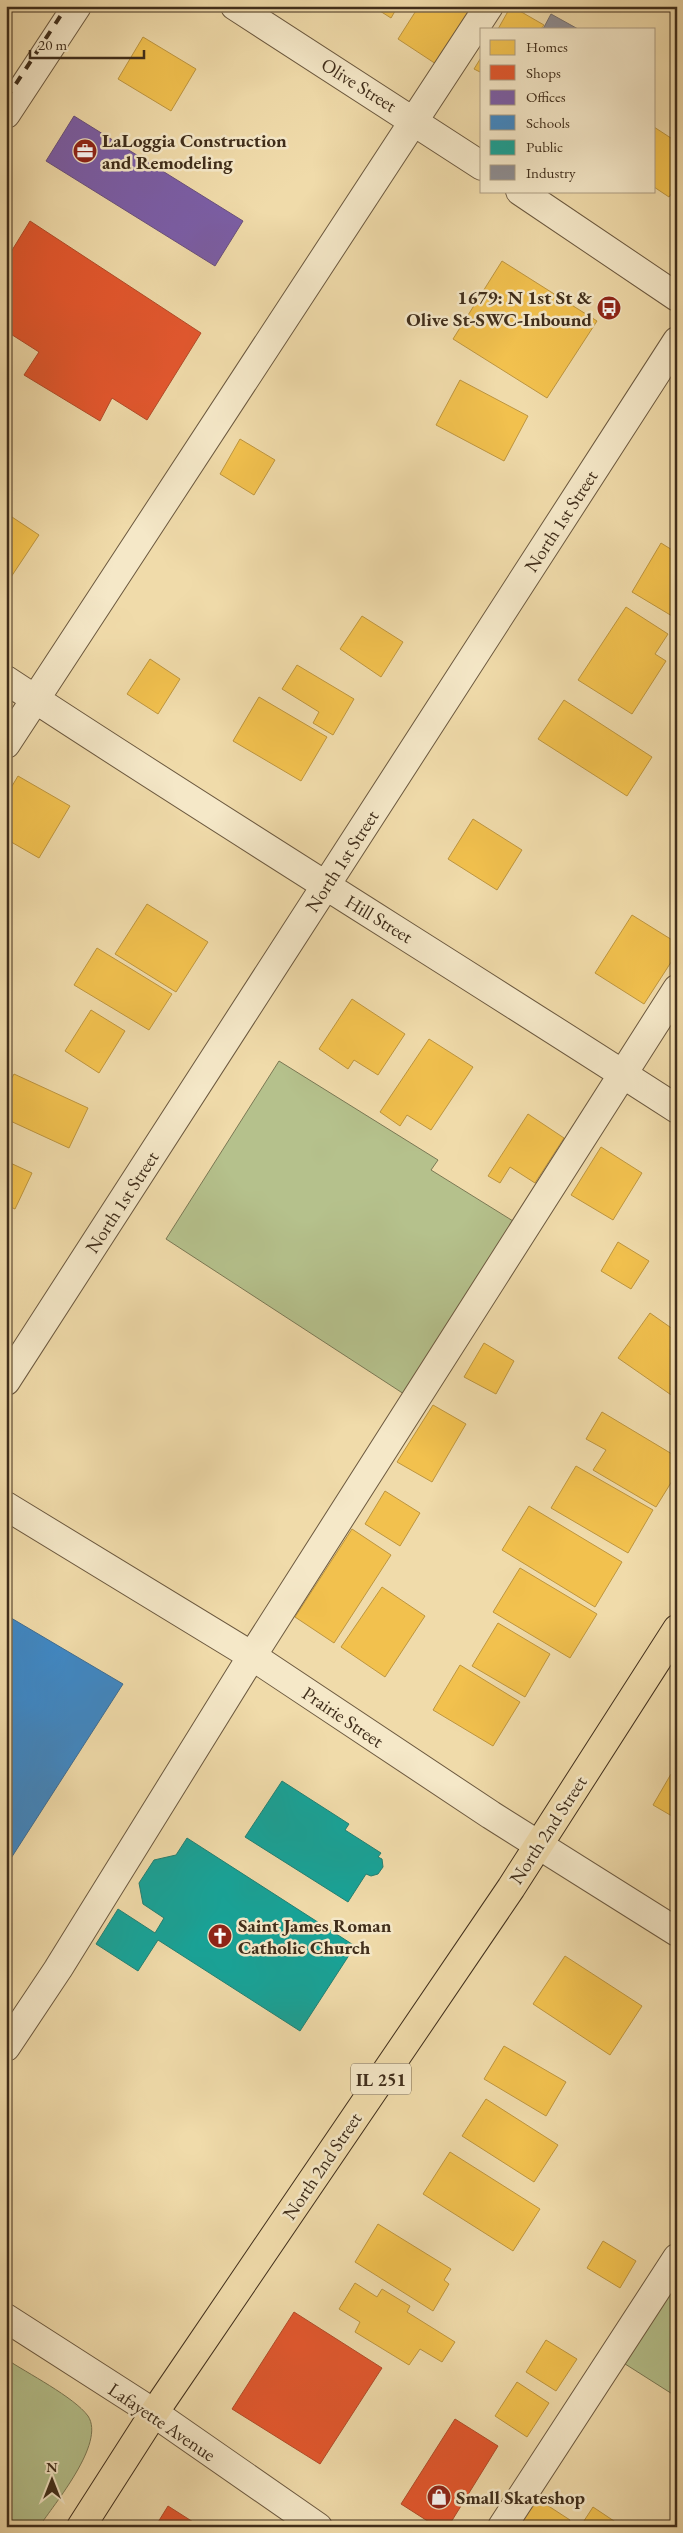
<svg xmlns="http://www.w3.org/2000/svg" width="683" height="2533" viewBox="0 0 683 2533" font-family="'EB Garamond',serif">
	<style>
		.green { fill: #b5c18c; stroke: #7a7854 }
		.homes { fill: #f2c14e; stroke: #bd953f }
		.shops { fill: #e4572e; stroke: #b34b28 }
		.offices { fill: #7b5ea7; stroke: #69507d }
		.schools { fill: #3f88c5; stroke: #3f6d92 }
		.public { fill: #17a398; stroke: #238072 }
		.industry { fill: #8d8d92; stroke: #76706e }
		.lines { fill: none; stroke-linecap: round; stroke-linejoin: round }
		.minor-casing { stroke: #6c593f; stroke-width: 30 }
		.major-casing { stroke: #402e1b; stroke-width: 30 }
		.minor { stroke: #f5e8c8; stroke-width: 28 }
		.major { stroke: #f0dbaa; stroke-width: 28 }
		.rail { stroke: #402e1b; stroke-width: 4; stroke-dasharray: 9 9; stroke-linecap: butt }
		.labels { text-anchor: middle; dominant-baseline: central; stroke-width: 5; stroke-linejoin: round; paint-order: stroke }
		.shield { fill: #f5e8c8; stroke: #76664f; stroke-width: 1 }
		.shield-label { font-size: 18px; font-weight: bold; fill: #402e1b }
		.street-label { font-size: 19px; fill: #402e1b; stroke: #f5e8c8 }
		.poi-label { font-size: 19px; font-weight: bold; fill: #402e1b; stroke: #f5e8c8; text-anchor: start }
	</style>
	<rect width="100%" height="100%" fill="#f0dbaa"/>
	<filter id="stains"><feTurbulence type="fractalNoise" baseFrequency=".004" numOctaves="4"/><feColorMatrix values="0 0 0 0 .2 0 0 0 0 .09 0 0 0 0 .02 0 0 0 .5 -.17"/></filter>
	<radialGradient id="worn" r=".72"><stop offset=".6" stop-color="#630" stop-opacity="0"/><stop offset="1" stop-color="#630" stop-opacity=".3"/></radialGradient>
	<!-- green -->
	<path class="green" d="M 279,1061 L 438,1160 L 431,1170 L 513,1221 L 404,1394 L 166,1239 Z
		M 677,2278 L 677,2397 L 622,2362 Z
		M 6,2359 C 27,2373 74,2397 88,2416 C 106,2443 54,2504 39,2527 L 6,2527 Z"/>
	<!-- homes -->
	<path class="homes" d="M 372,6 L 398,6 L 391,18 Z
		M 419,6 L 473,6 L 436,64 L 398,39 Z
		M 511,6 L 544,25 L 541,29 L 498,29 Z
		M 143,37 L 196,69 L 171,111 L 118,79 Z
		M 482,56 L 482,73 L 474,69 Z
		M 654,127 L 677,142 L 677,186 L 669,197 L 654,187 Z
		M 502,261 L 597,321 L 547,398 L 453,339 Z
		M 460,380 L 528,416 L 504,461 L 436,425 Z
		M 240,439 L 275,460 L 254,495 L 220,474 Z
		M 6,513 L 39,535 L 9,580 L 6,579 Z
		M 661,543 L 677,553 L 677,619 L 632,592 Z
		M 626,607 L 668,634 L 655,654 L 666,661 L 632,714 L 578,680 Z
		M 362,616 L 403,642 L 381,677 L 340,649 Z
		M 150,659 L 180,679 L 158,714 L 127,694 Z
		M 297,665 L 354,699 L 333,735 L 313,723 L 319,712 L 282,689 Z
		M 259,697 L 327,737 L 301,781 L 233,741 Z
		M 564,700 L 652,757 L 627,796 L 538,739 Z
		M 18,776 L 70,806 L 39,858 L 6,839 L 6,796 Z
		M 473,819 L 522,850 L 497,890 L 448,859 Z
		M 147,904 L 208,942 L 176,992 L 115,954 Z
		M 632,915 L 677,943 L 677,953 L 644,1004 L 595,973 Z
		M 97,948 L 172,994 L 149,1030 L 74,985 Z
		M 352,999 L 405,1034 L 378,1075 L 354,1060 L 348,1069 L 319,1049 Z
		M 91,1010 L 125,1031 L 99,1073 L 65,1051 Z
		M 429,1039 L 473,1067 L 431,1130 L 407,1115 L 400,1126 L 380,1112 Z
		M 14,1074 L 88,1108 L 69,1148 L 6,1119 L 6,1089 Z
		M 528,1114 L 564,1138 L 535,1183 L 510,1167 L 500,1183 L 488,1176 Z
		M 601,1147 L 642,1173 L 613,1220 L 571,1195 Z
		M 6,1161 L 32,1173 L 15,1209 L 6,1205 Z
		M 618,1242 L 649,1261 L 631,1289 L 601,1271 Z
		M 650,1313 L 677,1332 L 677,1399 L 618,1358 Z
		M 484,1343 L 514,1361 L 496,1394 L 464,1377 Z
		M 433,1405 L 466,1424 L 432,1482 L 397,1462 Z
		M 602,1412 L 677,1457 L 677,1473 L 656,1507 L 593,1470 L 606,1450 L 586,1439 Z
		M 576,1466 L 653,1510 L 628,1553 L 551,1508 Z
		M 385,1491 L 420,1513 L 400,1546 L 365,1524 Z
		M 529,1506 L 622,1562 L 595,1607 L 502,1550 Z
		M 352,1529 L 391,1555 L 334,1643 L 295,1617 Z
		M 520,1568 L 597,1614 L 570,1658 L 493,1612 Z
		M 382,1587 L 425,1616 L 385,1677 L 341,1647 Z
		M 498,1623 L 550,1654 L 525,1697 L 472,1666 Z
		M 460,1665 L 520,1702 L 493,1746 L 433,1710 Z
		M 671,1774 L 677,1777 L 677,1819 L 653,1805 Z
		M 565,1956 L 642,2006 L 610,2055 L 533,2004 Z
		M 504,2046 L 566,2082 L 546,2116 L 484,2079 Z
		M 486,2099 L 558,2145 L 534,2182 L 462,2136 Z
		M 450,2152 L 540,2209 L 513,2251 L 423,2194 Z
		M 378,2224 L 451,2269 L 444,2280 L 449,2284 L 433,2311 L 355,2262 Z
		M 603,2241 L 636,2261 L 620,2288 L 587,2268 Z
		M 355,2283 L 377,2297 L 382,2289 L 410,2306 L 407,2312 L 455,2342 L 442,2362 L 420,2349 L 409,2365 L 355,2332 L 360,2322 L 339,2309 Z
		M 546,2340 L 577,2359 L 556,2391 L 526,2372 Z
		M 517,2382 L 549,2403 L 527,2437 L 495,2416 Z
		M 533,2496 L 570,2520 L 566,2527 L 513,2527 Z
		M 593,2507 L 623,2527 L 580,2527 Z"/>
	<!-- shops -->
	<path class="shops" d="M 30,221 L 201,333 L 147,420 L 112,398 L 100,421 L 24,375 L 39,352 L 6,331 L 6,260 Z
		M 294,2312 L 382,2368 L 320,2464 L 232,2409 Z
		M 455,2419 L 498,2446 L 448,2527 L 437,2527 L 401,2504 Z
		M 168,2506 L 201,2527 L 155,2527 Z"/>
	<!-- offices -->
	<path class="offices" d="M 74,116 L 243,221 L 215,266 L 46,161 Z"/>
	<!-- schools -->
	<path class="schools" d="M 6,1615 L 123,1684 L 6,1866 Z"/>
	<!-- public -->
	<path class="public" d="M 282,1781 L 349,1824 L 345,1830 L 381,1853 L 378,1857 L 382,1859 L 383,1867 L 378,1874 L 371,1876 L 366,1874 L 348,1902 L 245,1837 Z
		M 187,1838 L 355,1946 L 300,2031 L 158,1940 L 138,1971 L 96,1944 L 118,1909 L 155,1933 L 164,1918 L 143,1904 L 139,1883 L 154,1860 L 176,1855 Z"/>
	<!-- industry -->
	<path class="industry" d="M 551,14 L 578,29 L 543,29 Z"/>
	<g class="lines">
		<defs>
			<path id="minor" d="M 235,6 L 482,166
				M 6,114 L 77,6
				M 520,191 L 677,297
				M 6,680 C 228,826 454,965 677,1109
				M 6,744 L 489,6
				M 6,1381 L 677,341
				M 6,1506 L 252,1656 L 491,1815 L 677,1932
				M 6,2047 L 58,1969 L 252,1656 L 677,989
				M 6,2318 L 154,2413 L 318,2527
				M 502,2527 L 677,2258"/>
			<path id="major" d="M 81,2527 L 154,2413 L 511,1888 L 677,1629"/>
		</defs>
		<!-- minor casing -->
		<use href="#minor" class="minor-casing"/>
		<!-- major casing -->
		<use href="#major" class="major-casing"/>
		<!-- minor -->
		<use href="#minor" class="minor"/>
		<!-- major -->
		<use href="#major" class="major"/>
		<!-- rail -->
		<path class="rail" d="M 6,99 L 67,6"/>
	</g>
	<!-- icons -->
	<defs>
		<symbol id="office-disc" viewBox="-11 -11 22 22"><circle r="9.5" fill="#8f2418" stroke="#f5e8c8"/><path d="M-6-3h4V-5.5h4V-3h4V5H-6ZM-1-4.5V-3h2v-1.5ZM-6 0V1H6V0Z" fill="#fff"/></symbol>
		<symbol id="bus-disc" viewBox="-11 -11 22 22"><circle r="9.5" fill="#8f2418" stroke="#f5e8c8"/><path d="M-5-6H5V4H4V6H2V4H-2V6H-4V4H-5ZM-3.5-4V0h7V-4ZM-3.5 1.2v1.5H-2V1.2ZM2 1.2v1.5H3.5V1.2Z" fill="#fff"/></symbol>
		<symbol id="church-disc" viewBox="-11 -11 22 22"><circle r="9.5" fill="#8f2418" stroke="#f5e8c8"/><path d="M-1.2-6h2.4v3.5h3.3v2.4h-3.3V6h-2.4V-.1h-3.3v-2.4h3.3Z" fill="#fff"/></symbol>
		<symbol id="shop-disc" viewBox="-11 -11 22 22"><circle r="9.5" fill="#8f2418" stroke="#f5e8c8"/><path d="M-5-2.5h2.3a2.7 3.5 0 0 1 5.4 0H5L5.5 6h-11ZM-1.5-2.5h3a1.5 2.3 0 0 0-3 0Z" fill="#fff"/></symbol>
	</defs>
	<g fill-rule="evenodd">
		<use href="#office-disc" x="71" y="137" width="28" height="28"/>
		<use href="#bus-disc" x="595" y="294" width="28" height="28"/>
		<use href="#church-disc" x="206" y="1922" width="28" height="28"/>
		<use href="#shop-disc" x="425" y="2483" width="28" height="28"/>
	</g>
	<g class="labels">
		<!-- shield labels -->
		<rect class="shield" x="351" y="2063.5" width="60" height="31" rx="4"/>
		<g class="shield-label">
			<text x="381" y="2079">IL 251</text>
		</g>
		<!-- street labels -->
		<g class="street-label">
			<text transform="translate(359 85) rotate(32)">Olive Street</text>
			<text transform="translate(561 521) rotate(-57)">North 1st Street</text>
			<text transform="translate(342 861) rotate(-57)">North 1st Street</text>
			<text transform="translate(379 919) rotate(31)">Hill Street</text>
			<text transform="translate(122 1202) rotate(-57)">North 1st Street</text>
			<text transform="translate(343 1717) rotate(34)">Prairie Street</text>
			<text transform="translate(548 1830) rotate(-57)">North 2nd Street</text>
			<text transform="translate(322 2166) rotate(-56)">North 2nd Street</text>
			<text transform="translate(162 2422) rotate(34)">Lafayette Avenue</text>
		</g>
		<!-- poi labels -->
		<g class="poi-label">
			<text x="102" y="140">LaLoggia Construction<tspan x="102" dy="22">and Remodeling</tspan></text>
			<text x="592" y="297" text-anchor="end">1679: N 1st St &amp;<tspan x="592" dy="22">Olive St-SWC-Inbound</tspan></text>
			<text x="238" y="1925">Saint James Roman<tspan x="238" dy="22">Catholic Church</tspan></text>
			<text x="456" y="2497">Small Skateshop</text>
		</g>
	</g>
	<!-- margin -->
	<rect width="683" height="2533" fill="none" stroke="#f0dbaa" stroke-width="25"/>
	<rect x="8" y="8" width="668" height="2518" fill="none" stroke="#402e1b" stroke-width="2.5"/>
	<rect x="12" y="12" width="658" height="2508" fill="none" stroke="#402e1b"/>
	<!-- legend -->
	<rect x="480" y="28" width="175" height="165" fill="#f5e8c8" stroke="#ad9e83"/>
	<rect x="490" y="40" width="25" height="15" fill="#f2c14e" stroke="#ad9e83"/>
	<text x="526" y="52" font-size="15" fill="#402e1b">Homes</text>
	<rect x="490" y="65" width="25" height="15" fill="#e4572e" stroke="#ad9e83"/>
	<text x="526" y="78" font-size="15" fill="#402e1b">Shops</text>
	<rect x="490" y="90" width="25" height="15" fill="#7b5ea7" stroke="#ad9e83"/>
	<text x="526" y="102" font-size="15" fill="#402e1b">Offices</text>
	<rect x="490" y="115" width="25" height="15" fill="#3f88c5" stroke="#ad9e83"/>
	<text x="526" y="128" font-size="15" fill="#402e1b">Schools</text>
	<rect x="490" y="140" width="25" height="15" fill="#17a398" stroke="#ad9e83"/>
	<text x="526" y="152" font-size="15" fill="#402e1b">Public</text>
	<rect x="490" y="165" width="25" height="15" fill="#8d8d92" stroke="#ad9e83"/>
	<text x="526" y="178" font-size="15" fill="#402e1b">Industry</text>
	<!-- north arrow -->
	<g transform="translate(52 2480)" stroke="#f5e8c8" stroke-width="4" paint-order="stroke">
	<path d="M0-4L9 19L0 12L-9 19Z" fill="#402e1b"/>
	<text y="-8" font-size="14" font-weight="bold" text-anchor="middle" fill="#402e1b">N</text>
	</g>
	<!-- scale -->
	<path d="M30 50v8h114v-8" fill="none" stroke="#402e1b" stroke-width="2.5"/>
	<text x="38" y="50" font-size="15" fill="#402e1b" stroke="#f5e8c8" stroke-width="4" paint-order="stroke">20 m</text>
	<rect width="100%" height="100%" filter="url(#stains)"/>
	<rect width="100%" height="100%" fill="url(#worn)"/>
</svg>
